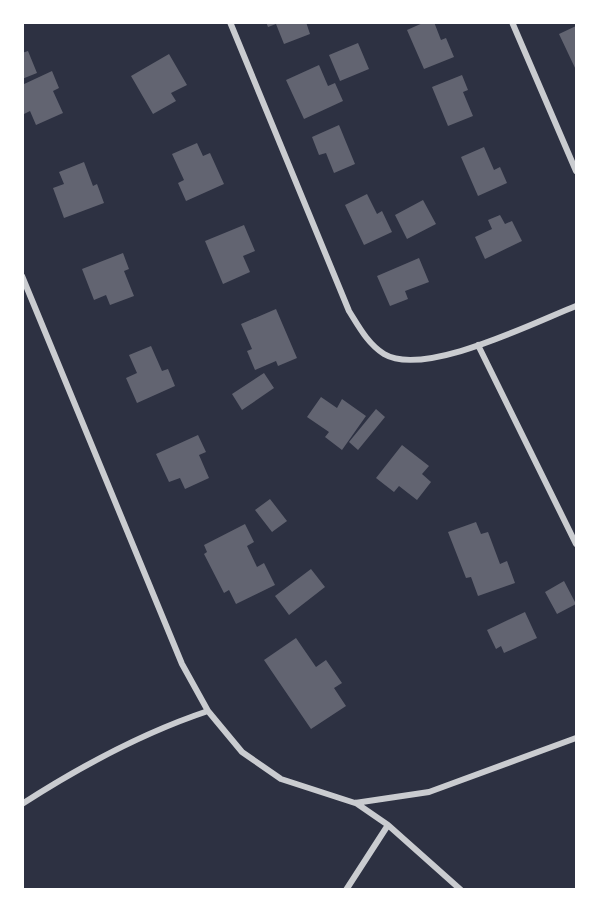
<svg xmlns="http://www.w3.org/2000/svg" width="599" height="912" viewBox="0 0 599 912" font-family="'Exo 2',sans-serif">
	<style>
		.building { fill: #626471 }
		.lines { fill: none; stroke-linecap: round; stroke-linejoin: round }
		.minor { stroke: #caccd0; stroke-width: 6 }
	</style>
	<rect width="100%" height="100%" fill="#2d3142"/>
	<!-- building -->
	<path class="building" d="M 266,22 L 306,22 L 310,34 L 284,44 L 276,24 L 268,27 Z
		M 425,22 L 434,22 L 441,40 L 446,38 L 454,57 L 424,69 L 407,30 Z
		M 576,26 L 576,70 L 559,34 Z
		M 358,43 L 369,69 L 340,81 L 329,55 Z
		M 28,51 L 37,73 L 22,79 L 22,53 Z
		M 169,54 L 187,85 L 171,93 L 176,101 L 153,114 L 131,76 Z
		M 319,65 L 328,86 L 335,83 L 343,101 L 304,119 L 286,80 Z
		M 52,71 L 59,88 L 53,91 L 63,113 L 36,125 L 30,111 L 22,115 L 22,85 Z
		M 462,75 L 468,90 L 463,92 L 473,116 L 448,126 L 432,87 Z
		M 339,125 L 355,164 L 334,173 L 326,153 L 319,155 L 312,137 Z
		M 197,143 L 203,156 L 210,153 L 224,184 L 186,201 L 178,183 L 184,180 L 172,154 Z
		M 484,147 L 494,170 L 500,167 L 507,183 L 478,196 L 461,157 Z
		M 84,162 L 93,186 L 97,184 L 104,203 L 64,218 L 53,188 L 64,184 L 59,172 Z
		M 367,194 L 377,214 L 382,211 L 392,232 L 364,245 L 345,205 Z
		M 423,200 L 436,224 L 407,239 L 395,215 Z
		M 500,215 L 505,224 L 512,221 L 522,241 L 485,259 L 475,237 L 492,229 L 488,220 Z
		M 244,225 L 255,251 L 243,256 L 250,272 L 223,284 L 205,241 Z
		M 123,253 L 129,269 L 124,271 L 134,296 L 110,305 L 106,295 L 94,300 L 82,269 Z
		M 419,258 L 429,282 L 405,291 L 408,299 L 390,306 L 377,276 Z
		M 276,309 L 297,358 L 278,366 L 276,361 L 255,370 L 247,351 L 252,349 L 241,324 Z
		M 151,346 L 162,371 L 168,369 L 175,386 L 137,403 L 126,378 L 137,373 L 129,355 Z
		M 264,373 L 274,388 L 242,410 L 232,394 Z
		M 321,397 L 337,408 L 342,399 L 366,416 L 342,450 L 325,437 L 329,432 L 307,417 Z
		M 376,409 L 385,417 L 358,450 L 349,442 Z
		M 198,435 L 206,452 L 199,455 L 209,478 L 185,489 L 180,478 L 169,482 L 156,454 Z
		M 402,445 L 429,466 L 422,474 L 431,482 L 417,500 L 399,486 L 394,492 L 376,478 Z
		M 270,499 L 287,521 L 272,532 L 255,510 Z
		M 476,522 L 481,534 L 488,532 L 500,564 L 507,561 L 515,583 L 478,596 L 471,577 L 466,578 L 448,532 Z
		M 245,524 L 254,542 L 247,546 L 257,567 L 264,563 L 275,585 L 236,604 L 229,590 L 224,593 L 204,554 L 207,552 L 204,545 Z
		M 311,569 L 325,587 L 289,615 L 275,596 Z
		M 564,581 L 576,604 L 557,614 L 545,592 Z
		M 525,612 L 537,638 L 504,653 L 501,646 L 496,649 L 487,630 Z
		M 296,638 L 316,667 L 326,660 L 342,683 L 334,688 L 346,706 L 311,729 L 264,660 Z"/>
	<g class="lines">
		<!-- minor -->
		<path class="minor" d="M 230,22 L 349,311 C 359,327 368,344 384,354 C 424,378 535,322 576,306
			M 512,22 L 576,171
			M 22,276 L 182,664 L 208,711 L 242,752 L 281,779 L 355,803 L 429,792 L 576,738
			M 478,345 L 576,544
			M 356,803 L 388,825 L 461,890
			M 22,804 C 81,766 142,733 208,711
			M 346,890 L 388,825"/>
	</g>
	<!-- border -->
	<rect width="599" height="912" fill="none" stroke="#ffffff" stroke-width="48"/>
</svg>
